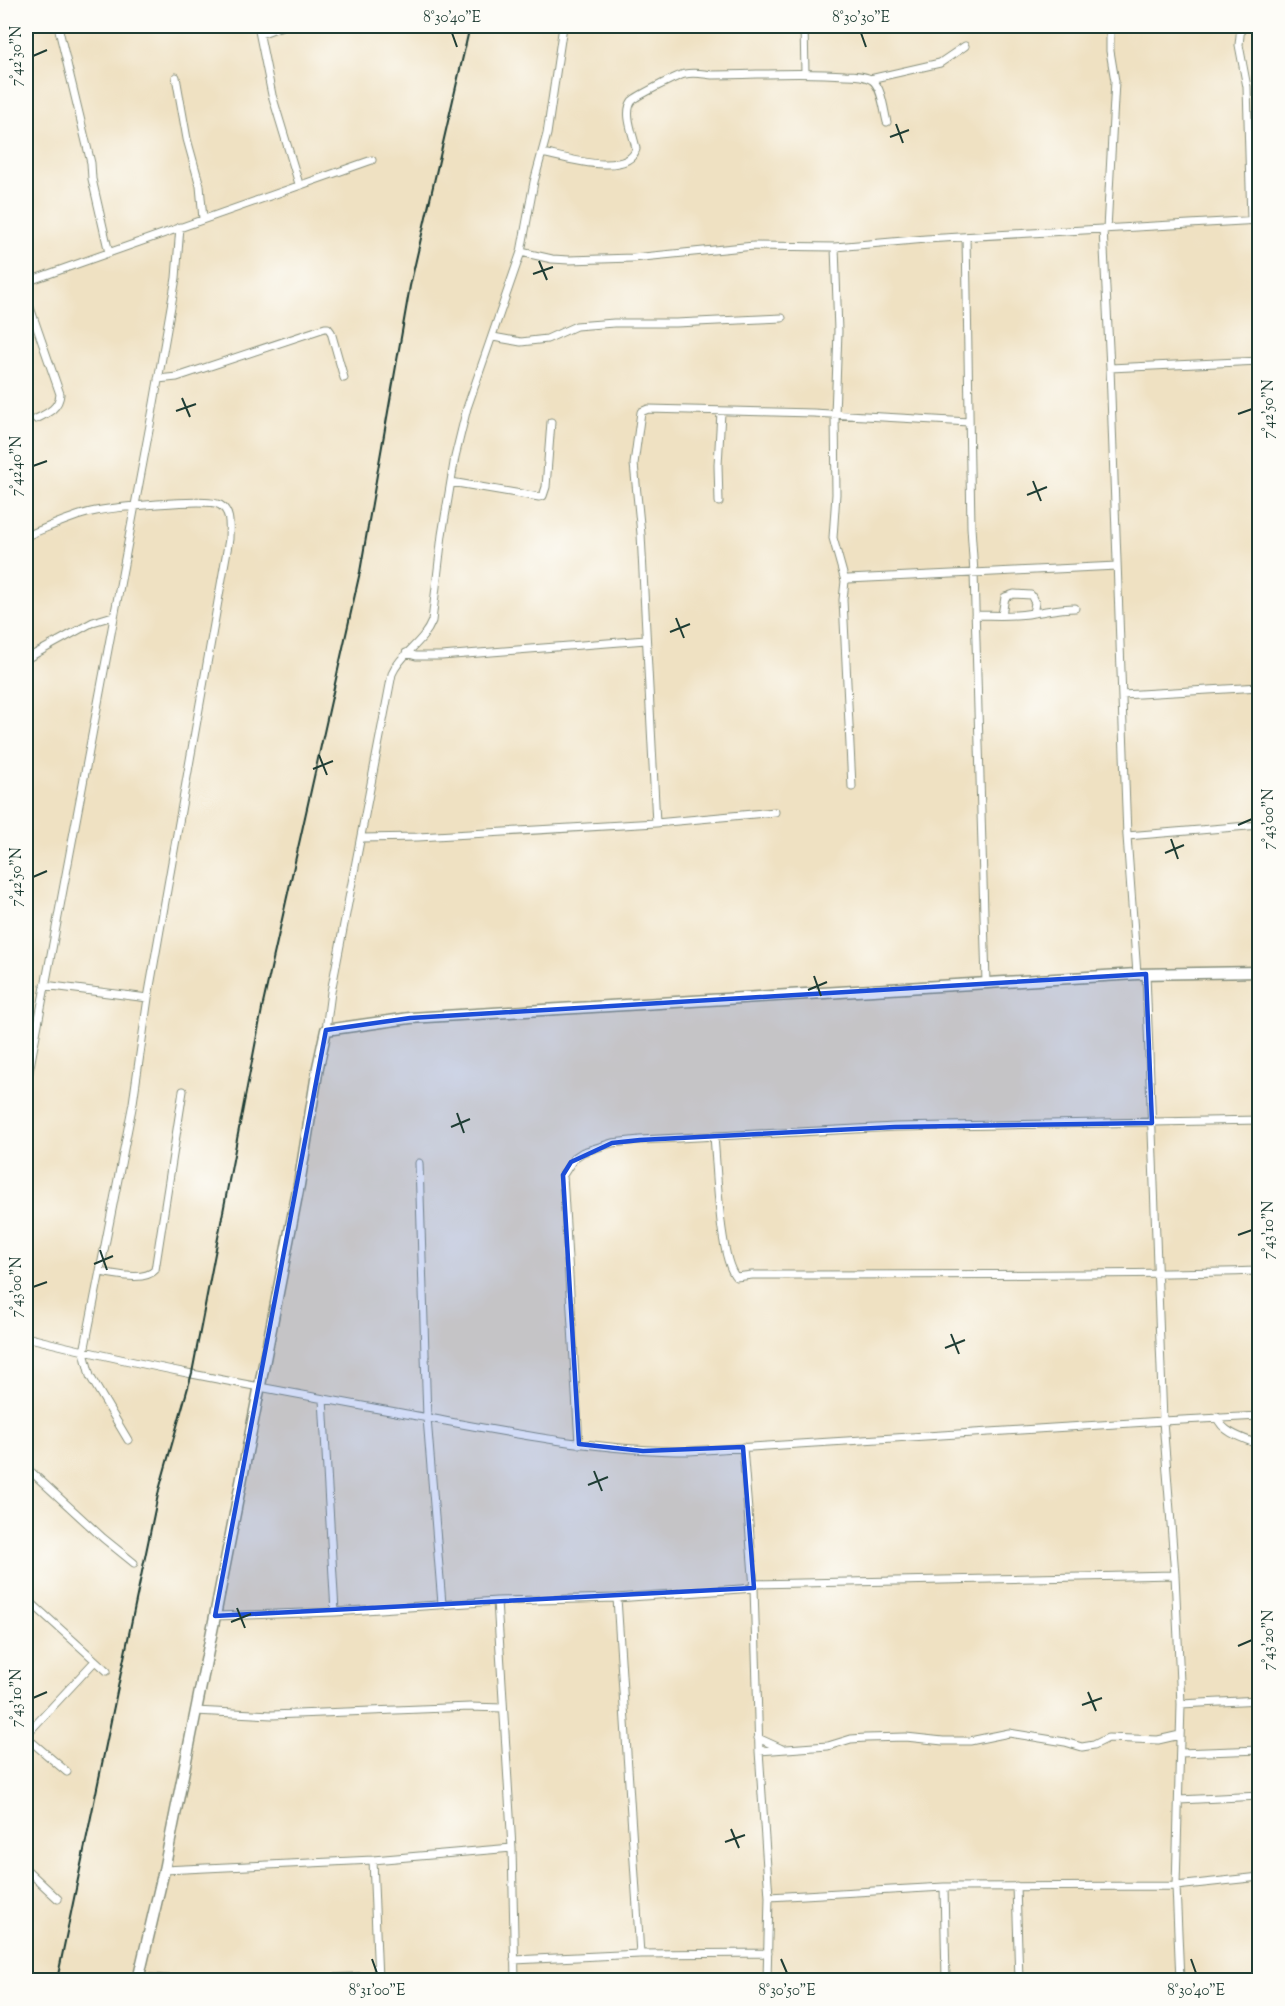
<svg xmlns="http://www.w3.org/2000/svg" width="1285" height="2006" viewBox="0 0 1285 2006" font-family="'Sorts Mill Goudy',serif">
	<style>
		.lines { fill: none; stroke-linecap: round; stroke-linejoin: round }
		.street-casing { stroke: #878f7b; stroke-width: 9 }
		.secondary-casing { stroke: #878f7b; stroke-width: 13 }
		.street { stroke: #fff; stroke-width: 7 }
		.secondary { stroke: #fff; stroke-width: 10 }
		.rail { stroke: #1f3d34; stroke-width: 2 }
		.marked { fill: #1d4ed8; fill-opacity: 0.2; stroke: #1d4ed8; stroke-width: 4.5; stroke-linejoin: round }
		.ticks { fill: none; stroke: #1f3d34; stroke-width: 2 }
		.neatline { fill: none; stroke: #1f3d34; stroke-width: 2 }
		.ticks-label { font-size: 15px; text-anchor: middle; fill: #1f3d34 }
	</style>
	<rect width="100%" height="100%" fill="#fdfcf7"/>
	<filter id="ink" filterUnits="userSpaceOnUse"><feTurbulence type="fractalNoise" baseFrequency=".0167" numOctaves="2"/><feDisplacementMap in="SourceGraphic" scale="12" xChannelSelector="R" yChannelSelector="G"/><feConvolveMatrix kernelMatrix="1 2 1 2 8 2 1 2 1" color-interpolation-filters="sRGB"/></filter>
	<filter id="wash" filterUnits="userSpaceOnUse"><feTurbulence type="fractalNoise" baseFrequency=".008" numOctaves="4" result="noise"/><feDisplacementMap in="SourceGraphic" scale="24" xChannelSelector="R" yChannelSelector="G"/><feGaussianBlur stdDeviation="1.35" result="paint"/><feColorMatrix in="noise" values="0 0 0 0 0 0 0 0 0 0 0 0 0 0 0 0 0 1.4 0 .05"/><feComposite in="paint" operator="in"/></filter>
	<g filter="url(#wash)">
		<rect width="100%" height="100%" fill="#efe1c2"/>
	</g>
	<g filter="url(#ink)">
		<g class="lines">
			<defs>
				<path id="street" d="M 58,26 L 91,163 L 92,179 L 109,253
					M 258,26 L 272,95 L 299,184
					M 804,26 L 805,73
					M 1241,26 L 1239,45 L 1247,87 L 1251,220
					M 260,34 L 282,26
					M 176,77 L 187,139 L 200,186 L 203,219
					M 870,79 L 940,63 L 965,46
					M 542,153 C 563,157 628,178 636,149 C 634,136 623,113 632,101 C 637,96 678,75 685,74 C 694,72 703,74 712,75 C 757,75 800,71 845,75 C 853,75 864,75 872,80 C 882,87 884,111 887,122
					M 1103,229 L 1110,368 L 1127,836 L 1137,974
					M 1107,229 L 1115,81 L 1110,51 L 1110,26
					M 966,237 L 971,527 L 974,573 L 986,983
					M 835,247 L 838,331 L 835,415 L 836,494 L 833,538 L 845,581
					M 521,252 L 552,259 L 569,260 L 633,258 L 754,246 L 835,247 L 926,239 L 1260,220
					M 26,282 L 372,160
					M 26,296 L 60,394 C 59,408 48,413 36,419
					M 493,337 L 521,342 L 547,339 L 576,326 L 614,323 L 676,323 L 782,318
					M 1259,361 L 1260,388
					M 1110,368 L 1260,361
					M 158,379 L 177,377 L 325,328 L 328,328 L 331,332 L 344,378
					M 451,482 L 539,497 L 543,496 L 546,487 L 551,422
					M 719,502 L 718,465 L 721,412
					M 26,536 C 47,528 69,517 91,512 C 108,508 208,497 220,505 C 232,512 229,528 229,539 L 148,998 L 133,1103 L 84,1352 L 90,1376 L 128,1440
					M 975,615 C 994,615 1014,617 1033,613 C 1048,611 1060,608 1075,608
					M 1002,615 L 1005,597 L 1014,594 L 1031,595 L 1035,603 L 1033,613
					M 406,653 L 416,656 L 441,656 L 646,640
					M 26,659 L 93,622 L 113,616
					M 1122,695 L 1260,687
					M 852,787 L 843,600 L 845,581 L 848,579 L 1117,566
					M 656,823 L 641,534 L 634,464 L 641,412 L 648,409 L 813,413 L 969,422
					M 1127,836 L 1260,825
					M 362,838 L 418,837 L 656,823 L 775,812
					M 1146,974 L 1163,1421 L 1175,1575 L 1181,1704 L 1176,1886 L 1180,1980
					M 44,985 L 148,998
					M 326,1030 L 331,992 L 392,674 C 401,653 423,644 432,621 L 442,535 L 455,457 L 467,408 L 521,252 L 534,182 L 547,134 L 563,26
					M 26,1088 L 153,409 L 176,278 L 180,227
					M 714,1137 C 717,1165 719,1259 736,1277 L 752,1275 C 921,1274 1090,1276 1260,1271
					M 419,1163 L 427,1418 L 442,1604
					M 100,1272 C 115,1274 144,1282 155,1270 L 183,1091
					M 26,1337 C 149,1368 275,1390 401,1413 C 496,1430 591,1451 689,1451 L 1163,1421 L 1260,1416
					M 323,1399 L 335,1612
					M 1217,1417 C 1222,1433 1245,1439 1260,1445
					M 579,1444 L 563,1175 L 574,1158 L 583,1152 L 612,1143 L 640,1140 L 895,1127 L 1260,1120
					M 743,1447 L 754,1588 L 759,1751 L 769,1897 L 767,1980
					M 26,1467 L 103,1538 L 134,1563
					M 753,1584 L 1175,1575
					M 26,1598 L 107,1671
					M 617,1598 L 640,1954
					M 497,1601 L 512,1848 L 515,1980
					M 215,1616 L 335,1612 L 497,1601 L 617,1598 L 754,1588
					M 1181,1704 L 1260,1700
					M 195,1711 L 272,1715 L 470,1707 L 503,1708
					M 26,1735 L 95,1661
					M 26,1737 L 67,1772
					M 758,1738 L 780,1748
					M 759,1751 L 828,1746 L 851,1739 L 866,1738 L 906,1737 L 943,1741 L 970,1741 L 1009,1733 L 1065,1742 L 1082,1747 L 1094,1745 L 1108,1738 L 1158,1740 L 1180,1735
					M 1180,1753 L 1260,1750
					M 1179,1800 L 1260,1796
					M 373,1860 L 378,1980
					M 26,1869 L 58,1899
					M 164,1870 L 373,1860 L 512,1848
					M 1016,1886 L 1019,1980
					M 944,1887 L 946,1980
					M 769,1897 L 944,1887 L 1176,1886 L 1260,1877
					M 514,1960 L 640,1954 L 768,1953
					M 140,1977 L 182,1980
					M 274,1980 L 378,1976"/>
				<path id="secondary" d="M 138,1980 L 164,1870 L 215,1616 L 299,1185 L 318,1067 L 326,1030 L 410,1018 L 1137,974 L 1260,972"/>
			</defs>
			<!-- street casing -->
			<use href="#street" class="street-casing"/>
			<!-- secondary casing -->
			<use href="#secondary" class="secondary-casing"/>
			<!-- street -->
			<use href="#street" class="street"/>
			<!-- secondary -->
			<use href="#secondary" class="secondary"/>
			<!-- rail -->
			<path class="rail" d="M 57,1980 L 159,1490 L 192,1373 L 263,1004 L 360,572 L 410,286 L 470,26"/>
		</g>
	</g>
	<!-- marked area -->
	<path class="marked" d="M 1146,974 L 1152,1123 L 895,1127 L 640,1140 L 612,1143 L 571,1162 L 563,1175 L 579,1444 L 643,1451 L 743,1447 L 754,1588 L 215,1616 L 326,1030 L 410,1018 Z"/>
	<!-- ticks -->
	<path class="ticks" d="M 452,33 L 457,47M 861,33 L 866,47M 33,56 L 47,50M 896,124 L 903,143M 890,137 L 909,130M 539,261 L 547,280M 533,274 L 553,267M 182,398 L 190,417M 176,411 L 196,404M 1238,414 L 1252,409M 33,466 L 47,461M 1033,481 L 1041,501M 1027,495 L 1047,487M 676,618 L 684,638M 670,632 L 690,624M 319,755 L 327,775M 313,769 L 333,761M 1238,825 L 1252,819M 1171,839 L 1178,859M 1165,853 L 1184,845M 33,877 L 47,871M 814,976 L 821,996M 808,990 L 827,982M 457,1113 L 464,1133M 451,1127 L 470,1119M 1238,1235 L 1252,1230M 100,1250 L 107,1270M 94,1264 L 113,1256M 33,1287 L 47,1282M 951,1334 L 959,1354M 945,1348 L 965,1340M 594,1471 L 602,1491M 588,1485 L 608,1477M 237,1608 L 245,1628M 231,1622 L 251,1614M 1238,1646 L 1252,1640M 1088,1692 L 1096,1711M 33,1698 L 47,1692M 1082,1705 L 1102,1698M 731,1829 L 739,1848M 725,1842 L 745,1835M 372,1959 L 377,1973M 781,1959 L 787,1973M 1191,1959 L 1196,1973"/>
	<!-- margin -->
	<rect width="1285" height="2006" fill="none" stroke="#fdfcf7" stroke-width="66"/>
	<rect x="33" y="33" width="1219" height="1940" class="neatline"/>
	<g class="ticks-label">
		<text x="452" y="22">8°30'40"E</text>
		<text x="861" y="22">8°30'30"E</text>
		<text transform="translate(16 56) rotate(-90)" y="5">7°42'30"N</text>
		<text transform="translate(1268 409) rotate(-90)" y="5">7°42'50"N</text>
		<text transform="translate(16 466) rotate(-90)" y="5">7°42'40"N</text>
		<text transform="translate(1268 819) rotate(-90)" y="5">7°43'00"N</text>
		<text transform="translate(16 877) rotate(-90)" y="5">7°42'50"N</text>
		<text transform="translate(1268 1230) rotate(-90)" y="5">7°43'10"N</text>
		<text transform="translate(16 1287) rotate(-90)" y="5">7°43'00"N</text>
		<text transform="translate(1268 1640) rotate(-90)" y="5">7°43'20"N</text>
		<text transform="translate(16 1698) rotate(-90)" y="5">7°43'10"N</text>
		<text x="377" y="1995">8°31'00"E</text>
		<text x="787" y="1995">8°30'50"E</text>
		<text x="1196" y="1995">8°30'40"E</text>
	</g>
</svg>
